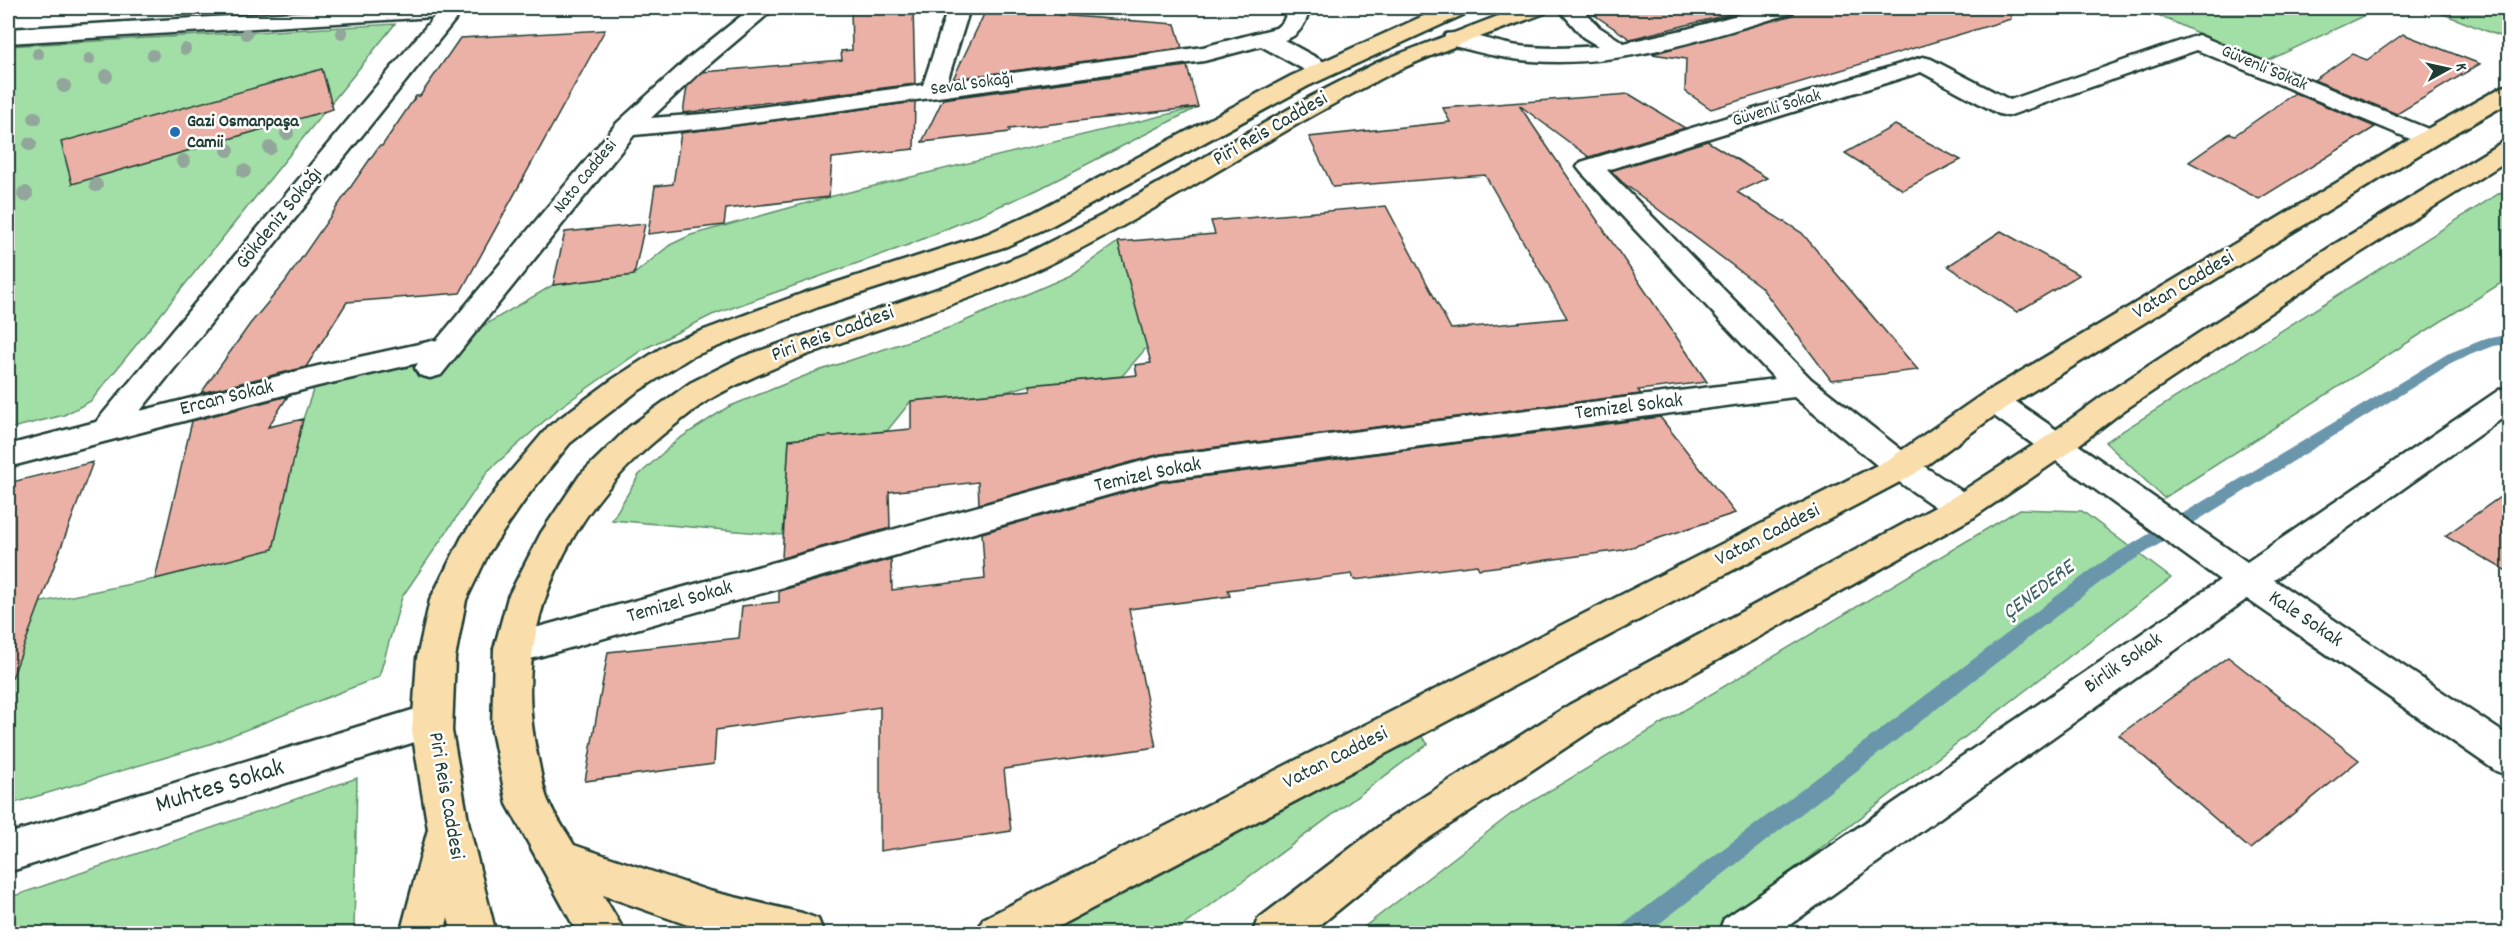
<svg xmlns="http://www.w3.org/2000/svg" width="2517" height="941" viewBox="0 0 2517 941" font-family="Dekko,sans-serif">
	<style>
		.green { fill: #a2dfa6; stroke: #608e6d; stroke-width: 1.5 }
		.lines { fill: none; stroke-linecap: round; stroke-linejoin: round }
		.stream { fill: #6b96ac; fill-rule: evenodd }
		.building { fill: #ebb1a6; stroke: #1f3d34; stroke-width: 1.5 }
		.minor-casing { stroke: #1f3d34; stroke-width: 5 }
		.major-casing { stroke: #1f3d34; stroke-width: 5 }
		.minor { fill: #fff; fill-rule: evenodd }
		.major { fill: #f9deab; fill-rule: evenodd }
		.tree { fill: #92a69c }
		.poi-dot { fill: #1f6fb2; stroke: #fff; stroke-width: 2 }
		.labels { text-anchor: middle; dominant-baseline: central; stroke-width: 5; stroke-linejoin: round; paint-order: stroke }
		.far-street-label { font-size: 18px; fill: #1f3d34; stroke: #fff }
		.far-poi-label { font-size: 18px; font-weight: bold; fill: #1f3d34; stroke: #fff; text-anchor: start }
		.street-label { font-size: 21px; fill: #1f3d34; stroke: #fff }
		.water-label { font-size: 22px; font-style: italic; fill: #3f6266; stroke: #fff }
		.near-street-label { font-size: 26px; fill: #1f3d34; stroke: #fff }
	</style>
	<rect width="100%" height="100%" fill="#fff"/>
	<filter id="ink" filterUnits="userSpaceOnUse"><feTurbulence type="fractalNoise" baseFrequency=".0167" numOctaves="2"/><feDisplacementMap in="SourceGraphic" scale="12" xChannelSelector="R" yChannelSelector="G"/><feConvolveMatrix kernelMatrix="1 2 1 2 8 2 1 2 1" color-interpolation-filters="sRGB"/></filter>
	<g filter="url(#ink)">
		<!-- green -->
		<path class="green" d="M 2143,8 L 2380,8 L 2263,63 Z
			M 2428,8 L 2509,8 L 2509,40 Z
			M 395,24 L 91,401 L 64,415 L 8,429 L 8,46 Z
			M 1198,107 L 1037,190 L 911,244 L 712,315 L 642,350 L 559,408 L 488,471 L 402,597 L 379,677 L 210,744 L 8,805 L 8,609 L 155,579 L 273,549 L 303,419 L 318,376 L 447,347 L 553,285 L 633,275 L 670,245 L 691,235 L 829,197 Z
			M 2509,187 L 2509,278 L 2164,498 L 2105,442 Z
			M 1118,242 L 1147,347 L 1122,376 L 1030,385 L 1005,392 L 911,401 L 887,431 L 789,440 L 783,535 L 612,520 L 639,475 L 677,440 L 728,407 L 812,373 L 951,327 L 1071,275 Z
			M 2020,509 L 2082,511 L 2171,578 L 1711,933 L 1355,934 L 1511,814 Z
			M 1418,733 L 1428,744 L 1173,933 L 1039,934 Z
			M 357,778 L 354,933 L 8,933 L 8,898 Z"/>
		<g class="lines">
			<!-- stream -->
			<path class="stream" d="M 2510,334 L 2510,344 L 2493,346 L 2457,360 L 2111,574 L 1646,934 L 1617,934 L 1620,927 L 2099,564 L 2447,354 L 2485,339 Z"/>
		</g>
		<!-- building -->
		<path class="building" d="M 851,8 L 913,8 L 915,84 L 683,113 L 687,87 L 703,72 L 842,60 L 841,51 L 852,50 Z
			M 987,8 L 1063,8 L 1059,15 L 1175,24 L 1182,48 L 953,79 Z
			M 1584,8 L 1755,8 L 1630,39 Z
			M 1797,8 L 2009,8 L 2011,19 L 1711,109 L 1685,91 L 1686,59 L 1652,54 L 1793,15 Z
			M 605,30 L 460,293 L 347,302 L 306,367 L 201,393 L 250,324 L 285,282 L 379,146 L 382,146 L 416,96 L 420,96 L 460,38 Z
			M 2403,34 L 2480,64 L 2397,114 L 2314,80 L 2352,54 L 2367,60 Z
			M 1187,66 L 1198,107 L 1009,129 L 1010,132 L 922,142 L 943,99 Z
			M 322,69 L 333,109 L 72,184 L 61,142 Z
			M 2295,93 L 2375,127 L 2259,199 L 2189,162 L 2230,133 L 2235,135 Z
			M 1629,94 L 1685,128 L 1589,157 L 1519,105 L 1707,382 L 1638,390 L 1641,394 L 1161,454 L 979,504 L 978,482 L 889,492 L 890,528 L 782,558 L 789,440 L 911,429 L 911,401 L 1031,390 L 1030,385 L 1137,375 L 1135,365 L 1151,363 L 1118,242 L 1215,234 L 1211,221 L 1386,206 L 1451,329 L 1567,318 L 1485,175 L 1333,187 L 1309,137 L 1450,122 L 1443,108 Z
			M 915,102 L 914,149 L 832,158 L 829,197 L 726,209 L 724,225 L 648,234 L 655,186 L 673,184 L 681,133 Z
			M 1895,125 L 1961,160 L 1903,190 L 1845,153 Z
			M 1707,141 L 1767,178 L 1737,192 L 1802,233 L 1918,370 L 1831,380 L 1761,287 L 1622,182 L 1611,171 Z
			M 645,224 L 634,275 L 553,285 L 565,232 Z
			M 2001,231 L 2079,275 L 2017,312 L 1948,266 Z
			M 288,396 L 268,427 L 303,419 L 273,549 L 155,579 L 192,421 Z
			M 1660,417 L 1735,513 L 1623,550 L 1479,569 L 1477,565 L 1354,580 L 1352,574 L 1228,590 L 1230,596 L 1129,609 L 1156,747 L 1004,769 L 1011,831 L 880,851 L 880,707 L 716,730 L 714,764 L 585,781 L 608,652 L 739,638 L 742,606 L 779,602 L 779,591 L 891,559 L 892,590 L 985,579 L 982,533 L 1161,482 Z
			M 93,462 L 12,678 L 8,677 L 8,483 Z
			M 2510,490 L 2510,573 L 2445,536 Z
			M 2228,657 L 2359,760 L 2250,849 L 2119,735 Z"/>
		<g class="lines">
			<defs>
				<path id="minor" d="M 367,8 L 478,8 L 475,13 L 459,15 L 140,411 L 318,366 L 437,340 L 617,123 L 685,61 L 751,8 L 775,8 L 701,71 L 651,118 L 716,113 L 923,85 L 948,8 L 970,8 L 947,82 L 1203,47 L 1276,28 L 1283,22 L 1289,8 L 1311,8 C 1305,23 1300,36 1284,40 L 1328,64 L 1332,69 L 1328,74 L 1320,76 L 1312,74 L 1261,46 L 1204,61 L 716,127 L 634,135 L 441,375 L 430,378 L 419,375 L 415,368 L 418,363 L 318,386 L 8,467 L 8,445 L 96,422 L 434,17 L 8,43 L 8,29 Z
					M 1558,8 L 1581,8 L 1599,27 L 1624,43 L 1687,29 L 1762,8 L 1795,8 L 1792,13 C 1707,38 1621,68 1532,61 C 1502,59 1474,51 1446,44 L 1443,39 L 1446,34 C 1462,30 1500,44 1519,46 C 1545,49 1572,48 1598,46 L 1583,37 Z
					M 2198,35 L 2438,133 L 2441,138 L 2438,143 L 2429,145 L 2420,143 L 2197,50 L 2008,116 L 1999,114 L 1921,72 L 1607,170 L 1811,379 L 1913,459 L 1974,499 L 1979,508 L 1974,517 L 1962,520 L 1950,517 L 1889,475 L 1794,397 L 1161,480 L 513,664 L 500,660 L 494,649 L 500,638 L 513,634 L 1161,456 L 1775,379 L 1581,172 L 1577,167 L 1581,162 L 1923,57 L 1931,59 L 2010,100 Z
					M 2510,387 L 2510,413 L 2274,580 L 2510,737 L 2510,776 L 2496,771 L 2247,599 L 1777,934 L 1718,934 L 1724,919 L 2220,580 L 1983,408 L 1978,401 L 1983,394 L 1994,390 L 2005,394 L 2247,562 L 2499,390 Z
					M 432,704 L 446,708 L 452,720 L 446,732 L 8,872 L 8,834 Z"/>
				<path id="major" d="M 1441,8 L 1470,8 L 1467,13 L 1308,86 L 1051,226 L 1007,246 L 821,306 L 691,357 L 635,393 L 570,443 L 529,494 L 489,552 L 466,600 L 455,658 L 452,731 L 469,826 L 496,934 L 452,934 L 448,917 L 444,934 L 400,934 L 428,829 L 412,731 L 417,658 L 430,600 L 462,537 L 505,478 L 548,427 L 613,379 L 669,343 L 801,294 L 987,234 L 1031,214 L 1291,76 Z
					M 1519,8 L 1548,8 L 1545,13 C 1495,32 1437,51 1390,74 C 1275,132 1169,205 1054,262 C 946,315 824,338 717,395 C 702,403 689,414 676,424 C 570,504 507,626 538,759 C 541,773 543,789 548,801 C 555,816 566,831 574,845 L 709,891 L 802,913 L 818,919 L 824,934 L 713,934 L 603,895 L 626,934 L 578,934 L 507,804 L 492,731 L 494,649 L 508,597 L 541,533 L 580,475 L 629,427 L 690,383 L 742,357 L 957,282 L 1030,252 L 1101,216 L 1310,97 L 1378,62 Z
					M 2510,85 L 2510,102 L 2438,143 L 2005,408 L 1913,475 L 1044,934 L 977,934 L 983,919 L 1889,459 L 1983,394 L 2420,133 L 2502,87 Z
					M 2510,141 L 2510,159 L 2355,256 L 2123,411 L 2068,453 L 1974,517 L 1597,727 L 1420,844 L 1309,934 L 1252,934 L 1258,919 L 1390,818 L 1569,705 L 1950,499 L 2046,437 L 2101,397 L 2335,244 L 2501,143 Z"/>
			</defs>
			<!-- minor casing -->
			<use href="#minor" class="minor-casing"/>
			<!-- major casing -->
			<use href="#major" class="major-casing"/>
			<!-- minor -->
			<use href="#minor" class="minor"/>
			<!-- major -->
			<use href="#major" class="major"/>
		</g>
		<!-- trees -->
		<g class="tree">
			<circle cx="342" cy="33" r="6"/>
			<circle cx="246" cy="34" r="6"/>
			<circle cx="185" cy="49" r="6"/>
			<circle cx="38" cy="54" r="6"/>
			<circle cx="153" cy="55" r="6"/>
			<circle cx="89" cy="59" r="6"/>
			<circle cx="106" cy="76" r="7"/>
			<circle cx="64" cy="86" r="7"/>
			<circle cx="35" cy="118" r="7"/>
			<circle cx="287" cy="133" r="7"/>
			<circle cx="30" cy="144" r="7"/>
			<circle cx="270" cy="148" r="7"/>
			<circle cx="228" cy="150" r="7"/>
			<circle cx="183" cy="161" r="7"/>
			<circle cx="244" cy="171" r="7"/>
			<circle cx="96" cy="185" r="7"/>
			<circle cx="25" cy="194" r="8"/>
		</g>
	</g>
	<!-- markers -->
	<circle class="poi-dot" cx="175" cy="132" r="6"/>
	<g class="labels">
		<!-- far-street labels -->
		<g class="far-street-label">
			<text transform="translate(2264 69) rotate(23)">Güvenli Sokak</text>
			<text transform="translate(972 85) rotate(-8)">Seval Sokağı</text>
			<text transform="translate(1777 109) rotate(-17)">Güvenli Sokak</text>
			<text transform="translate(586 177) rotate(-51)">Nato Caddesi</text>
		</g>
		<!-- far-poi labels -->
		<g class="far-poi-label">
			<text x="187" y="122">Gazi Osmanpaşa<tspan x="187" dy="21">Camii</tspan></text>
		</g>
		<!-- street labels -->
		<g class="street-label">
			<text transform="translate(1271 130) rotate(-30)">Piri Reis Caddesi</text>
			<text transform="translate(280 219) rotate(-51)">Gökdeniz Sokağı</text>
			<text transform="translate(2184 286) rotate(-31)">Vatan Caddesi</text>
			<text transform="translate(833 335) rotate(-20)">Piri Reis Caddesi</text>
			<text transform="translate(227 399) rotate(-14)">Ercan Sokak</text>
			<text transform="translate(1629 408) rotate(-7)">Temizel Sokak</text>
			<text transform="translate(1148 476) rotate(-12)">Temizel Sokak</text>
			<text transform="translate(1768 536) rotate(-27)">Vatan Caddesi</text>
			<text transform="translate(680 603) rotate(-16)">Temizel Sokak</text>
			<text transform="translate(2305 620) rotate(34)">Kale Sokak</text>
			<text transform="translate(2124 664) rotate(-35)">Birlik Sokak</text>
			<text transform="translate(1336 759) rotate(-27)">Vatan Caddesi</text>
			<text transform="translate(445 796) rotate(80)">Piri Reis Caddesi</text>
		</g>
		<!-- water labels -->
		<g class="water-label">
			<text transform="translate(2039 591) rotate(-37)">ÇENEDERE</text>
		</g>
		<!-- near-street labels -->
		<g class="near-street-label">
			<text transform="translate(220 787) rotate(-17)">Muhtes Sokak</text>
		</g>
	</g>
	<!-- margin -->
	<rect width="2517" height="941" fill="none" stroke="#fff" stroke-width="30"/>
	<rect x="15" y="15" width="2487" height="911" fill="none" stroke="#1f3d34" stroke-width="2" filter="url(#ink)"/>
	<!-- north arrow -->
	<g transform="translate(2448 69) rotate(82)" stroke="#ffffff" stroke-width="4.5" paint-order="stroke">
	<path d="M0-4.5L10 22L0 15L-10 22Z" fill="#1f3d34"/>
	<text y="-9" font-size="16" font-weight="bold" text-anchor="middle" fill="#1f3d34">K</text>
	</g>
</svg>
